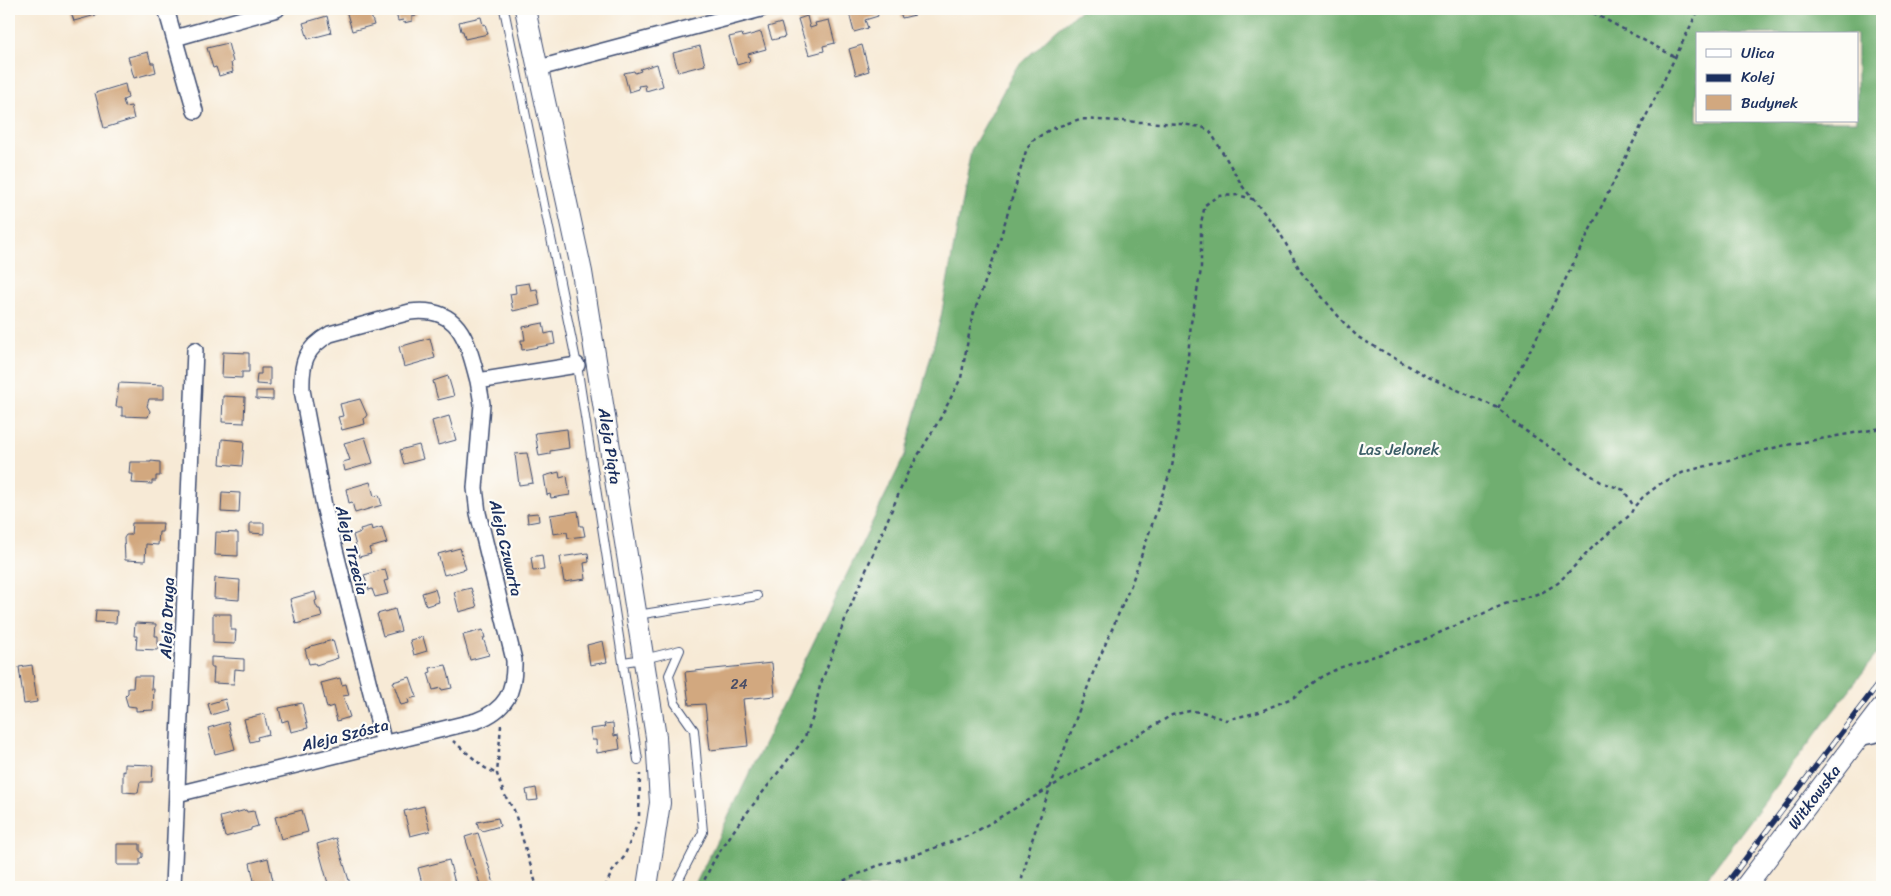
<svg xmlns="http://www.w3.org/2000/svg" width="1891" height="896" viewBox="0 0 1891 896" font-family="Sriracha,sans-serif">
	<style>
		.forest { fill: #6fae6f; stroke: #456e66; fill-rule: evenodd }
		.building { fill: #d2a87f }
		.lines { fill: none; stroke-linecap: round; stroke-linejoin: round }
		.lane-casing { stroke: #3c4b70; stroke-width: 10 }
		.street-casing { stroke: #3c4b70; stroke-width: 18 }
		.secondary-casing { stroke: #3c4b70; stroke-width: 22 }
		.path { stroke: #3c4b70; stroke-width: 2.5; stroke-dasharray: 4 4; stroke-linecap: butt }
		.lane { stroke: #fff; stroke-width: 8 }
		.street { stroke: #fff; stroke-width: 15 }
		.secondary { stroke: #fff; stroke-width: 20 }
		.rail-casing { stroke: #1b2f5e; stroke-width: 5.5 }
		.rail { stroke: #fdfcf7; stroke-width: 4; stroke-dasharray: 11; stroke-linecap: butt }
		.labels { text-anchor: middle; dominant-baseline: central; stroke-width: 4.5; stroke-linejoin: round; paint-order: stroke }
		.number-label { font-size: 14px; fill: #494d66 }
		.street-label { font-size: 16px; fill: #1b2f5e; stroke: #fdfcf7 }
		.park-label { font-size: 16px; fill: #3c5e68; stroke: #fdfcf7 }
	</style>
	<rect width="100%" height="100%" fill="#fdfcf7"/>
	<filter id="ink" filterUnits="userSpaceOnUse"><feTurbulence type="fractalNoise" baseFrequency=".02" numOctaves="2"/><feDisplacementMap in="SourceGraphic" scale="10" xChannelSelector="R" yChannelSelector="G"/><feConvolveMatrix kernelMatrix="1 2 1 2 8 2 1 2 1" color-interpolation-filters="sRGB"/></filter>
	<filter id="wash" filterUnits="userSpaceOnUse"><feTurbulence type="fractalNoise" baseFrequency=".0096" numOctaves="4" result="noise"/><feDisplacementMap in="SourceGraphic" scale="20" xChannelSelector="R" yChannelSelector="G"/><feGaussianBlur stdDeviation="1.12" result="paint"/><feColorMatrix in="noise" values="0 0 0 0 0 0 0 0 0 0 0 0 0 0 0 0 0 1.4 0 .05"/><feComposite in="paint" operator="in"/></filter>
	<g filter="url(#wash)">
		<rect width="100%" height="100%" fill="#f7ead6"/>
		<!-- forest -->
		<path class="forest" d="M 1082,9 L 1882,9 L 1882,647 L 1700,887 L 694,887 L 905,455 L 941,317 L 971,150 L 1016,68 L 1056,30 ZM 1697,34 L 1857,34 L 1857,121 L 1697,121 Z"/>
		<g id="blocks">
			<!-- building -->
			<path class="building" d="M 70,9 L 94,9 L 96,15 L 74,21 Z
				M 351,9 L 369,9 L 374,25 L 352,31 L 346,10 Z
				M 386,9 L 414,9 L 416,16 L 412,17 L 412,21 L 404,23 L 403,20 L 398,21 L 396,13 L 388,15 Z
				M 848,9 L 876,9 L 878,16 L 865,20 L 868,28 L 854,32 Z
				M 899,9 L 914,9 L 915,15 L 902,18 Z
				M 327,16 L 331,33 L 308,39 L 303,23 Z
				M 807,16 L 810,28 L 816,26 L 815,23 L 829,20 L 835,43 L 823,46 L 824,51 L 809,55 L 798,19 Z
				M 481,17 L 483,25 L 485,24 L 488,34 L 465,39 L 463,31 L 461,31 L 459,22 Z
				M 781,23 L 785,37 L 772,40 L 768,27 Z
				M 761,32 L 766,49 L 748,54 L 750,61 L 737,65 L 729,37 L 742,34 L 743,37 Z
				M 228,43 L 233,62 L 231,63 L 233,72 L 219,76 L 216,67 L 213,68 L 207,48 Z
				M 862,45 L 869,71 L 856,75 L 849,49 Z
				M 700,46 L 705,65 L 678,72 L 673,53 Z
				M 148,52 L 151,63 L 154,63 L 156,72 L 134,78 L 128,57 Z
				M 657,64 L 663,86 L 646,91 L 645,85 L 638,86 L 639,89 L 629,92 L 624,73 L 634,71 L 635,73 L 641,71 L 640,69 Z
				M 125,84 L 128,98 L 123,100 L 125,107 L 131,106 L 134,119 L 104,128 L 95,93 Z
				M 529,283 L 531,290 L 537,289 L 540,305 L 513,311 L 510,294 L 516,293 L 515,285 Z
				M 543,323 L 545,334 L 553,332 L 555,344 L 522,350 L 521,340 L 525,340 L 523,327 Z
				M 430,338 L 435,358 L 404,367 L 399,347 Z
				M 223,352 L 249,353 L 249,372 L 242,372 L 242,378 L 222,377 Z
				M 261,368 L 270,368 L 270,385 L 256,384 L 257,374 L 261,374 Z
				M 448,376 L 454,396 L 438,400 L 433,381 Z
				M 119,383 L 164,385 L 164,399 L 149,399 L 147,406 L 150,411 L 148,417 L 122,416 L 122,407 L 116,407 Z
				M 256,391 L 273,391 L 273,400 L 256,399 Z
				M 223,396 L 245,397 L 244,423 L 222,422 Z
				M 360,399 L 367,415 L 364,419 L 365,424 L 342,430 L 338,417 L 343,416 L 340,404 Z
				M 449,416 L 456,440 L 438,445 L 432,421 Z
				M 567,429 L 569,448 L 550,451 L 550,454 L 539,456 L 535,433 Z
				M 365,437 L 373,463 L 345,471 L 343,462 L 350,460 L 344,443 Z
				M 222,439 L 244,441 L 242,466 L 220,464 Z
				M 419,445 L 423,459 L 404,464 L 400,450 Z
				M 527,453 L 533,483 L 519,485 L 515,454 Z
				M 151,461 L 160,462 L 160,476 L 156,476 L 156,481 L 152,481 L 152,484 L 132,483 L 133,474 L 129,474 L 130,462 L 151,462 Z
				M 559,472 L 560,478 L 567,476 L 570,495 L 551,498 L 550,494 L 547,495 L 544,476 Z
				M 370,482 L 374,496 L 379,495 L 382,505 L 355,513 L 352,502 L 349,503 L 346,489 Z
				M 222,492 L 240,493 L 239,513 L 221,512 Z
				M 578,511 L 580,526 L 583,526 L 585,536 L 568,538 L 567,532 L 553,534 L 550,515 Z
				M 538,513 L 539,521 L 528,523 L 527,514 Z
				M 132,523 L 163,523 L 162,532 L 159,532 L 158,545 L 146,544 L 145,561 L 125,560 L 124,538 L 126,535 L 131,535 Z
				M 250,523 L 264,523 L 264,534 L 250,533 Z
				M 371,526 L 372,530 L 382,527 L 387,543 L 369,548 L 371,554 L 359,557 L 353,535 L 361,532 L 360,529 Z
				M 216,532 L 238,533 L 238,556 L 215,555 Z
				M 460,548 L 466,569 L 444,575 L 438,554 Z
				M 588,553 L 589,562 L 584,563 L 586,579 L 564,582 L 560,557 Z
				M 542,555 L 544,570 L 533,571 L 531,557 Z
				M 385,569 L 388,580 L 384,581 L 388,594 L 375,597 L 372,589 L 369,590 L 364,575 Z
				M 215,578 L 240,580 L 239,600 L 214,598 Z
				M 471,588 L 477,607 L 459,612 L 454,592 Z
				M 435,589 L 439,602 L 426,606 L 422,593 Z
				M 315,592 L 317,600 L 315,601 L 316,605 L 318,609 L 320,609 L 322,617 L 296,624 L 290,599 Z
				M 395,609 L 401,631 L 383,636 L 377,614 Z
				M 96,610 L 117,611 L 116,623 L 95,622 Z
				M 213,614 L 231,614 L 231,630 L 236,630 L 235,644 L 213,643 Z
				M 135,623 L 156,624 L 155,636 L 158,636 L 158,650 L 136,649 L 137,636 L 134,636 Z
				M 483,630 L 485,638 L 483,638 L 489,655 L 470,660 L 463,635 Z
				M 423,637 L 427,651 L 414,655 L 410,640 Z
				M 333,640 L 338,658 L 316,665 L 315,663 L 309,664 L 305,649 L 311,647 L 311,646 Z
				M 603,641 L 607,662 L 590,665 L 587,645 Z
				M 211,657 L 244,659 L 244,670 L 235,669 L 234,684 L 213,683 L 214,667 L 211,667 Z
				M 772,663 L 775,696 L 743,699 L 748,746 L 710,750 L 705,704 L 689,705 L 685,672 Z
				M 32,665 L 37,702 L 24,704 L 19,667 Z
				M 446,665 L 452,688 L 442,690 L 441,688 L 433,690 L 428,673 L 431,672 L 430,668 Z
				M 134,676 L 152,676 L 151,689 L 154,689 L 153,710 L 136,711 L 136,707 L 128,706 L 125,696 L 128,693 L 128,688 L 133,688 Z
				M 410,677 L 417,697 L 408,699 L 409,703 L 401,705 L 393,682 Z
				M 340,678 L 342,685 L 346,684 L 349,695 L 343,696 L 350,717 L 337,721 L 333,706 L 327,708 L 321,683 Z
				M 225,699 L 228,710 L 211,715 L 208,704 Z
				M 302,703 L 308,728 L 291,732 L 288,720 L 282,722 L 279,708 Z
				M 264,714 L 269,734 L 257,737 L 258,740 L 250,742 L 244,719 Z
				M 228,722 L 235,749 L 215,754 L 208,728 Z
				M 613,723 L 614,736 L 618,735 L 620,749 L 597,753 L 596,740 L 592,740 L 590,729 L 605,727 L 604,724 Z
				M 125,764 L 153,765 L 152,782 L 140,782 L 138,793 L 123,792 L 123,771 L 125,772 Z
				M 536,788 L 538,800 L 528,801 L 526,790 Z
				M 424,806 L 430,831 L 410,836 L 404,811 Z
				M 246,810 L 247,812 L 254,811 L 258,826 L 251,828 L 251,830 L 225,837 L 220,817 Z
				M 302,810 L 308,832 L 281,839 L 275,817 Z
				M 498,818 L 500,826 L 482,831 L 481,829 L 479,829 L 477,822 Z
				M 478,833 L 490,870 L 495,887 L 481,887 L 465,837 Z
				M 336,838 L 351,887 L 329,887 L 317,844 Z
				M 117,844 L 140,844 L 140,851 L 143,853 L 143,857 L 140,859 L 140,865 L 117,865 Z
				M 268,858 L 273,881 L 255,885 L 250,863 Z
				M 449,860 L 456,887 L 423,887 L 418,868 Z"/>
		</g>
	</g>
	<g filter="url(#ink)">
		<use href="#blocks" fill-opacity="0" stroke="#3c4b70" stroke-width="1"/>
		<g class="lines">
			<defs>
				<path id="lane" d="M 504,9 L 577,365 L 638,760
					M 637,615 L 757,596
					M 623,662 L 644,659 L 680,650 L 669,675 L 675,703 L 694,730 L 703,832 L 675,887"/>
				<path id="street" d="M 166,9 L 195,111
					M 175,38 L 277,9
					M 539,68 L 761,9
					M 1859,738 L 1882,733
					M 384,744 L 324,506 L 302,390 C 301,363 305,348 330,334 L 410,312 C 460,306 467,340 478,381 L 577,365
					M 177,794 L 476,721 C 506,710 515,692 514,660 L 478,513 L 475,488 L 482,404 L 478,381
					M 173,887 L 195,350"/>
				<path id="secondary" d="M 525,9 L 582,272 L 656,737 L 660,803 L 647,887
					M 1745,887 L 1882,707"/>
			</defs>
			<!-- lane casing -->
			<use href="#lane" class="lane-casing"/>
			<!-- street casing -->
			<use href="#street" class="street-casing"/>
			<!-- secondary casing -->
			<use href="#secondary" class="secondary-casing"/>
			<!-- path -->
			<path class="path" d="M 1586,9 L 1675,57
				M 1498,408 L 1534,343 L 1699,9
				M 501,725 L 497,774 L 504,794 L 514,810 L 537,887
				M 453,741 L 485,768 L 497,774
				M 639,816 L 640,774
				M 605,887 L 612,872 L 624,857 L 638,822
				M 701,887 L 714,860 L 739,823 L 804,739 L 813,717 L 820,686 L 846,617 L 908,472 L 941,417 L 961,378 L 972,318 L 998,246 L 1026,151 L 1032,141 L 1051,129 L 1080,119 L 1181,124 L 1202,127 L 1210,131 L 1243,187 L 1279,231 L 1301,272 L 1345,324 L 1358,337 L 1426,376 L 1498,408 L 1517,425 L 1601,482 L 1624,490 L 1634,507
				M 829,887 L 877,866 L 915,855 L 970,835 L 1172,715 L 1190,711 L 1202,712 L 1226,720 L 1259,712 L 1294,697 L 1321,677 L 1339,668 L 1423,640 L 1505,604 L 1543,592 L 1558,583 L 1596,544 L 1630,515 L 1634,507 L 1643,497 L 1660,484 L 1684,472 L 1781,446 L 1882,428
				M 1020,887 L 1030,846 L 1050,788 L 1093,673 L 1131,585 L 1172,467 L 1186,378 L 1191,323 L 1201,270 L 1201,223 L 1205,205 L 1218,196 L 1238,195 L 1252,199"/>
			<!-- lane -->
			<use href="#lane" class="lane"/>
			<!-- street -->
			<use href="#street" class="street"/>
			<!-- secondary -->
			<use href="#secondary" class="secondary"/>
			<defs>
				<path id="rail" d="M 1724,887 L 1882,679"/>
			</defs>
			<!-- rail casing -->
			<use href="#rail" class="rail-casing"/>
			<!-- rail -->
			<use href="#rail" class="rail"/>
		</g>
	</g>
	<g class="labels">
		<!-- number labels -->
		<g class="number-label">
			<text x="739" y="684">24</text>
		</g>
		<!-- street labels -->
		<g class="street-label">
			<text transform="translate(610 446) rotate(81)">Aleja Piąta</text>
			<text transform="translate(506 548) rotate(77)">Aleja Czwarta</text>
			<text transform="translate(352 550) rotate(76)">Aleja Trzecia</text>
			<text transform="translate(167 618) rotate(-88)">Aleja Druga</text>
			<text transform="translate(345 735) rotate(-14)">Aleja Szósta</text>
			<text transform="translate(1814 797) rotate(-53)">Witkowska</text>
		</g>
		<!-- park labels -->
		<g class="park-label">
			<text x="1399" y="449">Las Jelonek</text>
		</g>
	</g>
	<!-- margin -->
	<rect width="1891" height="896" fill="none" stroke="#fdfcf7" stroke-width="30"/>
	<!-- legend -->
	<rect x="1696" y="32" width="162" height="90" fill="#fdfcf7" stroke="#a3aaba"/>
	<rect x="1706" y="49" width="25" height="8" fill="#ffffff" stroke="#a3aaba"/>
	<text x="1741" y="58" font-size="15" fill="#1b2f5e">Ulica</text>
	<rect x="1706" y="74" width="25" height="8" fill="#1b2f5e" stroke="#a3aaba"/>
	<text x="1741" y="82" font-size="15" fill="#1b2f5e">Kolej</text>
	<rect x="1706" y="95" width="25" height="15" fill="#d2a87f" stroke="#a3aaba"/>
	<text x="1741" y="108" font-size="15" fill="#1b2f5e">Budynek</text>
</svg>
